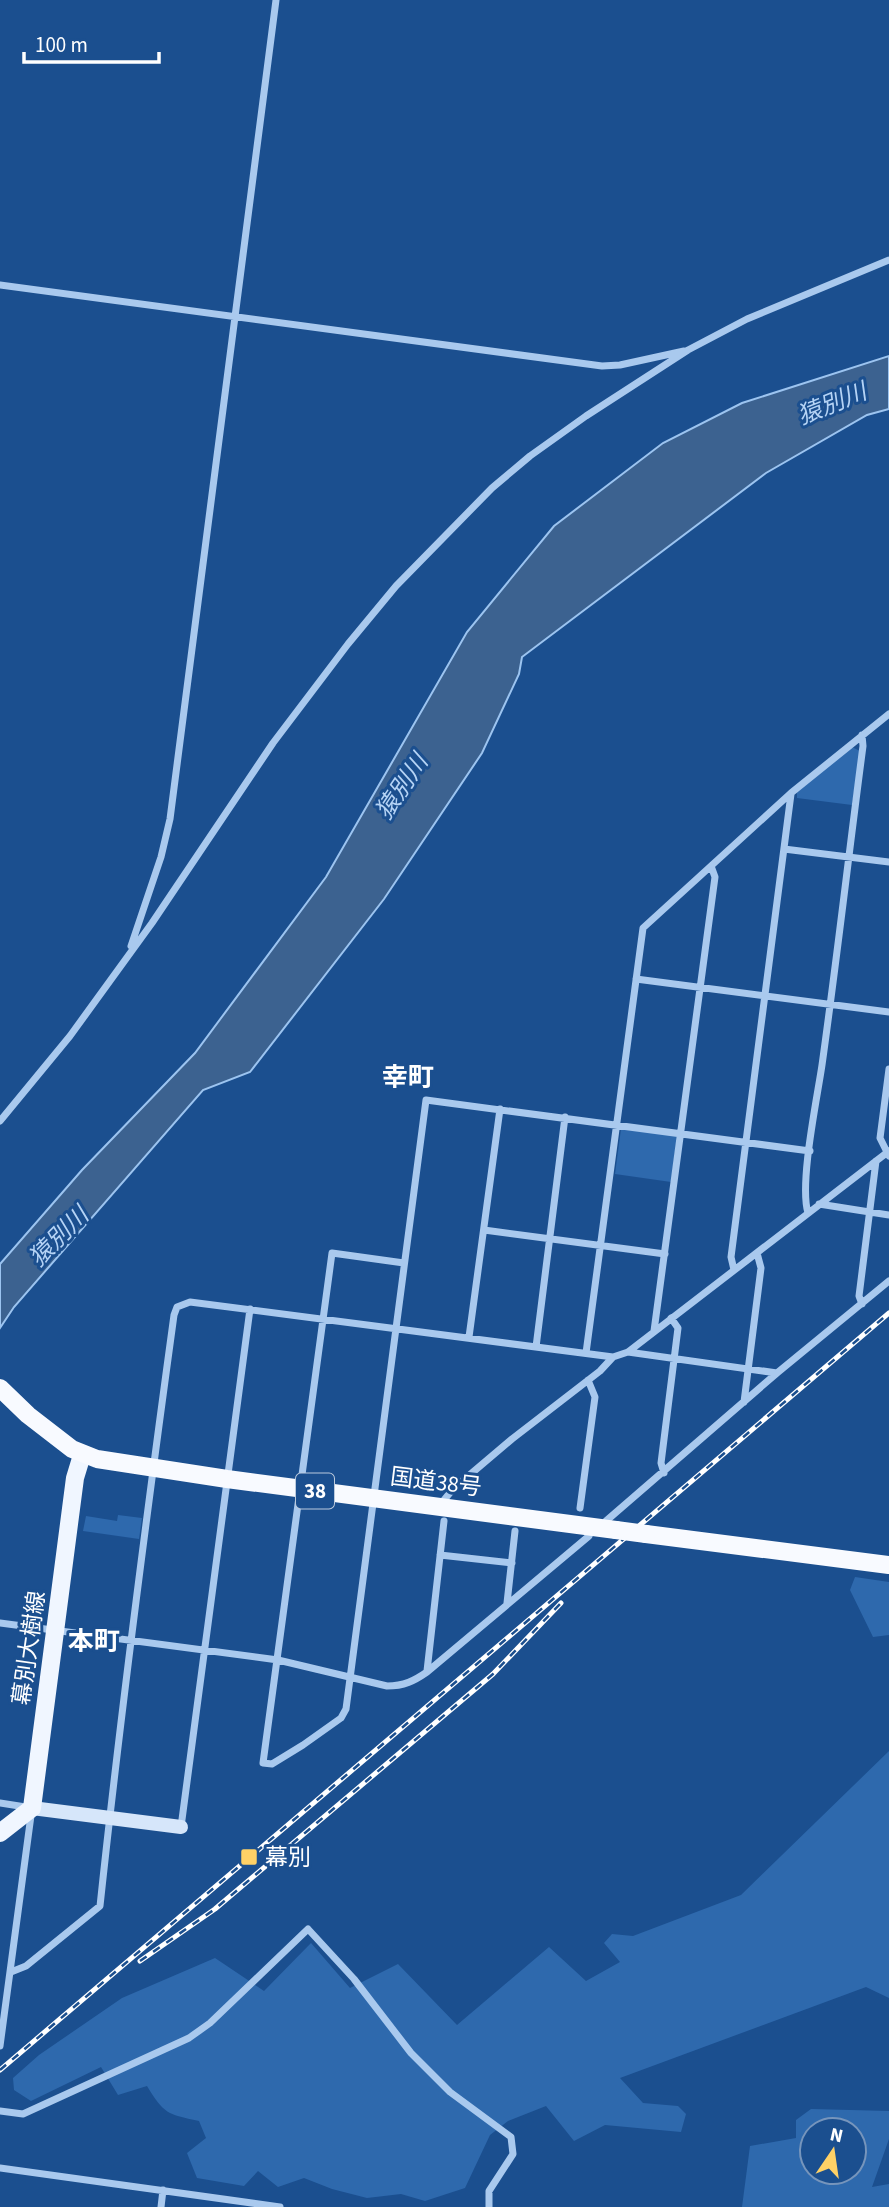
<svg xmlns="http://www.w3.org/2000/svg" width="889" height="2207" viewBox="0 0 889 2207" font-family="'Source Sans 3','Noto Sans JP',sans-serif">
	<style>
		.green { fill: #2e69ad; fill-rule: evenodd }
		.water { fill: #3c6290; stroke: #9cc4f0; stroke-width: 2 }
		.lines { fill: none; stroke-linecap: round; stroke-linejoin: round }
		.minor { stroke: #a9c9ee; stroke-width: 7 }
		.secondary { stroke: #d6e6fa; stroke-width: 14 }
		.primary { stroke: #f0f6ff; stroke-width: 18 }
		.trunk { stroke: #f8faff; stroke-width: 18 }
		.rail-casing { stroke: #fff; stroke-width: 5 }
		.rail { stroke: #1b4f8f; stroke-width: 2.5; stroke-dasharray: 8; stroke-linecap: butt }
		.trunk-bridge { stroke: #f8faff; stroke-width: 18 }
		.poi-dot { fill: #ffd166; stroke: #1b4f8f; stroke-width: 2.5 }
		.labels { text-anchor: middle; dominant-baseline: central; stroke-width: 6; stroke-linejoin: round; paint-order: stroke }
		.shield { fill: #1b4f8f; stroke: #bbcadd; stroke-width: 2 }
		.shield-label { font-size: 21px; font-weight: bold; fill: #fff }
		.street-label { font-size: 23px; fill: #fff; stroke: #1b4f8f }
		.poi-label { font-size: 23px; fill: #fff; stroke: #1b4f8f; text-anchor: start }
		.water-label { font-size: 24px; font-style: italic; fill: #b5d3f5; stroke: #1b4f8f }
		.quarter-label { font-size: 26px; font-weight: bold; fill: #fff; stroke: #1b4f8f }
	</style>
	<rect width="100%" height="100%" fill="#1b4f8f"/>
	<!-- green -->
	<path class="green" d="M 852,747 L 860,751 L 852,805 L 797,798 L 797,792 Z
		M 621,1129 L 677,1136 L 671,1182 L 615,1174 Z
		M 118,1515 L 142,1518 L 139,1539 L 83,1531 L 86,1516 L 117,1521 Z
		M 855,1577 L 889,1582 L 889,1635 L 873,1637 L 850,1590 Z
		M 889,1751 L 889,1998 L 866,1987 L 620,2078 L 643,2103 L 678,2106 L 686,2114 L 681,2132 L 605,2125 L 574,2141 L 546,2106 L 508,2121 L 490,2135 L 465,2188 L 425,2201 L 401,2194 L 367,2198 L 332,2189 L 304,2178 L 278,2187 L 258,2171 L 244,2186 L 197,2178 L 187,2153 L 206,2138 L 199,2121 C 167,2114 164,2114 147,2086 L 118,2095 L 101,2067 L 31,2101 L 14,2090 L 13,2078 L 39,2055 L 122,1998 L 215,1958 L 264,1991 L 311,1943 L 350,1988 L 398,1964 L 457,2025 L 549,1947 L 586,1981 L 620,1962 L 604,1943 L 612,1934 L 633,1936 L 741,1895 Z
		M 811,2109 L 889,2111 L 889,2139 L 872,2187 L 889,2184 L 889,2207 L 742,2207 L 750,2146 L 796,2138 L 796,2120 ZM 812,2130 L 854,2130 L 854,2172 L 812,2172 Z"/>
	<!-- water -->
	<path class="water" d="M 889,356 L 889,409 L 867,415 L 766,473 L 522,657 L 519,674 L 482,753 L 384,899 L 250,1072 L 203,1090 L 14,1307 L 0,1328 L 0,1264 L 82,1170 L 195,1053 L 326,877 L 467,632 L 554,526 L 663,443 L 742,403 Z"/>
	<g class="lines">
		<!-- minor -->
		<path class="minor" d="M 0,285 L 602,366 L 620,365 L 684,351
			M 784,849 L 889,862
			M 131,946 L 161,857 L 170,819 L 276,0
			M 636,979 L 889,1012
			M 889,1069 L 880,1138 L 889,1156
			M 0,1121 L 70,1036 L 152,923 L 273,743 L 348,644 L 396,586 L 492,488 L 530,456 L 586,416 L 688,350 L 747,319 L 889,260
			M 819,1204 L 889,1215
			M 808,1213 C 799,1184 817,1099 822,1065 C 837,958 849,852 863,746 L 862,735
			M 484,1230 L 665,1254
			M 404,1263 L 332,1253 L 263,1763 L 272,1764 L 303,1745 L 341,1718 L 346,1709 L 426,1100 L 810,1151
			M 734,1270 L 731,1257 L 791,794
			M 862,1304 L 859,1296 L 876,1161
			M 654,1331 L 715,877 L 711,866
			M 469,1337 L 500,1109
			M 536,1347 L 565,1117
			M 628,1352 L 777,1373
			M 586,1353 L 643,928 L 791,793 L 889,714
			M 744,1402 L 761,1268 L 757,1253
			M 664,1473 L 661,1463 L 678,1328 L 671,1318
			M 440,1505 L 453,1489 L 512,1439 L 600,1371 L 613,1357 L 628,1352 L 889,1151
			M 580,1508 L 595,1397 L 588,1380
			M 606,1521 L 777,1373 L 889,1281
			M 440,1555 L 512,1563
			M 507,1603 L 515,1531
			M 0,1623 L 278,1660 L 387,1686 C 404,1686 414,1681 427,1672 L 589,1536
			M 427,1671 L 444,1521
			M 0,1803 L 32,1808 L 0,2046
			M 181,1827 L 250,1309
			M 11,1972 L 26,1966 L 100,1906 C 121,1709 147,1512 174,1315 L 177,1307 L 190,1302 L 613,1357
			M 0,2111 L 23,2114 L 189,2038 L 210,2023 L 308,1929 L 354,1979 L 411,2053 L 450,2092 L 511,2137 L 513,2154 L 489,2191 L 489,2207
			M 0,2168 L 280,2207
			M 161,2207 L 163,2190"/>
		<!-- secondary -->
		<path class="secondary" d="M 32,1808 L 181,1827"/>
		<!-- primary -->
		<path class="primary" d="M 0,1833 L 32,1808 L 75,1478 L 82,1455"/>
		<!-- trunk -->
		<path class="trunk" d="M 0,1388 L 28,1415 L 72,1449 L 97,1459 L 227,1479 L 616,1530
			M 646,1534 L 889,1565"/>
		<defs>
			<path id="rail" d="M 140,1961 L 215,1909 L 493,1674 L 561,1603
				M 0,2070 L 889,1313"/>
		</defs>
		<!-- rail casing -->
		<use href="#rail" class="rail-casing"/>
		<!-- rail -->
		<use href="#rail" class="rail"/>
		<!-- trunk-bridge -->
		<path class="trunk-bridge" d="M 616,1530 L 646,1534"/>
	</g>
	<!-- markers -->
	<rect class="poi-dot" x="240" y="1848" width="18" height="18" rx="3.5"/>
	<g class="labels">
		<!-- shield labels -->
		<rect class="shield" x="296" y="1473.5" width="38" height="35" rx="5"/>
		<g class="shield-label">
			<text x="315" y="1491">38</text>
		</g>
		<!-- street labels -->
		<g class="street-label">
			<text transform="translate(436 1482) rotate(7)">国道38号</text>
			<text transform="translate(29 1648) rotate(-82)">幕別大樹線</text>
		</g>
		<!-- poi labels -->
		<g class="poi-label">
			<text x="265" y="1857">幕別</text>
		</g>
		<!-- water labels -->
		<g class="water-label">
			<text transform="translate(832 404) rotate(-22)">猿別川</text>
			<text transform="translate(402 787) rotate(-56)">猿別川</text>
			<text transform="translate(59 1237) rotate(-45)">猿別川</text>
		</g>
		<!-- quarter labels -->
		<g class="quarter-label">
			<text x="408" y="1077">幸町</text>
			<text x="94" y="1641">本町</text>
		</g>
	</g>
	<!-- north arrow -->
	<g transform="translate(833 2151) rotate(13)"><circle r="33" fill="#1b4f8f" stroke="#7695bc" stroke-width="2"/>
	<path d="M0-5L12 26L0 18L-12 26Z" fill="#ffd166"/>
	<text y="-10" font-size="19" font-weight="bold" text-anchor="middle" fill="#ffffff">N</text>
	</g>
	<!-- scale -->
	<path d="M24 52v10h135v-10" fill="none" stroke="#ffffff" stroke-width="3.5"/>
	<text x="35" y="52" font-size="21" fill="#ffffff" stroke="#1b4f8f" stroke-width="5" paint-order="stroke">100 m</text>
</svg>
